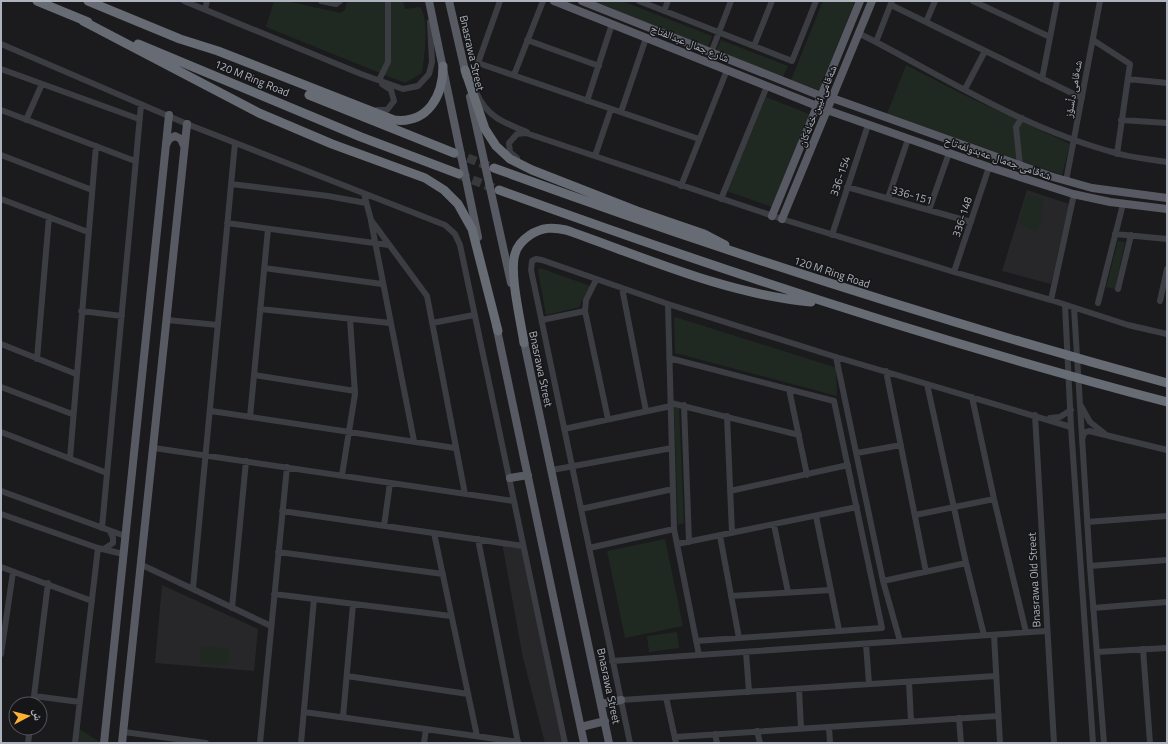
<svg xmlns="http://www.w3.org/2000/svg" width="1168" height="744" viewBox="0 0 1168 744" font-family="'Titillium Web','Noto Naskh Arabic',sans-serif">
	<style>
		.built { fill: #27272a }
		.green { fill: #202921 }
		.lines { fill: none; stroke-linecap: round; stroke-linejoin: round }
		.highway-tunnel { stroke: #38393d; stroke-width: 9; stroke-dasharray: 9 4.5; stroke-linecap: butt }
		.minor { stroke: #3b3d43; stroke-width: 6 }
		.major { stroke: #575a62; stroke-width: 8 }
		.highway { stroke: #676b74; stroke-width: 9 }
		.labels { text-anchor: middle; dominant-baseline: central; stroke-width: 3; stroke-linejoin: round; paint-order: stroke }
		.street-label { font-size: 11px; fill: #adb2bd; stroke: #161618 }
	</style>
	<rect width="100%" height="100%" fill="#1b1b1d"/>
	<!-- built -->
	<path class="built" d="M 1027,190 L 1069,204 L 1051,284 L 1002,271 Z
		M 502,543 L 523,546 L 564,743 L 545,743 L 523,658 Z
		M 162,585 L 258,629 L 254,671 L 155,663 Z"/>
	<!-- green -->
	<path class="green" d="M 274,1 L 286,1 L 340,13 L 345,10 L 347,1 L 403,1 L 405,9 L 420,7 C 430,20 424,58 422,73 L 405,83 L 266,27 Z
		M 592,1 L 622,1 L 712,36 L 708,47 Z
		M 823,1 L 855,1 L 819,90 L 791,80 Z
		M 721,40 L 788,66 L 783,77 L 716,51 Z
		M 906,65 L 968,97 L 1070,144 L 1062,175 L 887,114 Z
		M 766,97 L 809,114 L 772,207 L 727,191 Z
		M 1028,194 L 1043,199 L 1041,220 L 1037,232 L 1019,223 Z
		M 1118,241 L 1125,242 L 1115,289 L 1106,287 Z
		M 540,268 L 590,286 L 581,302 L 580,307 L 546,315 L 538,271 Z
		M 675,317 L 834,367 L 836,368 L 837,396 L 675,353 L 674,319 Z
		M 674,406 L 679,408 L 684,523 L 678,525 Z
		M 665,539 L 683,626 L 625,638 L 607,551 Z
		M 677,632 L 679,648 L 649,652 L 647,636 Z
		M 201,646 L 229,649 L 228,665 L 200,663 Z
		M 77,728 L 102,743 L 75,743 Z"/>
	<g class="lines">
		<!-- highway-tunnel -->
		<path class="highway-tunnel" d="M 455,153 L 491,167
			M 460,175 L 496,189"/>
		<!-- minor -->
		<path class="minor" d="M 184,1 L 361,74 L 403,89 L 418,86 L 429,74 L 432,62 L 430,22
			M 321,1 L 336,4 L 340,1
			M 500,1 L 478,63 L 699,139
			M 639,1 L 792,61 L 816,1
			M 892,1 L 876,42 C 953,83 1031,131 1116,153 C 1132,158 1150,159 1167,162
			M 973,1 L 1050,37
			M 891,5 L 1082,98
			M 205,9 L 207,1
			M 664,11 L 668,1
			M 926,22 L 935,1
			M 858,33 L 876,42
			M 527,40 L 599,66
			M 1093,40 L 1130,64 L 1117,154
			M 1,44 L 187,124 L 445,225 L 455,234 L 460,245 L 565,743
			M 754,46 L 772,1
			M 711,53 L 731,1
			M 1,69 L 139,119
			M 514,75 L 543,1
			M 1042,79 L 1057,1
			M 1128,79 L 1167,83
			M 379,80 L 388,62 L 388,1
			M 965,89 L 985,51
			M 477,94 C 487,117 505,123 527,132
			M 587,101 L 612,24
			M 1,110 L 135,161
			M 377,110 L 387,110 L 394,101 L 391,90 L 382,84
			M 621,112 L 646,38
			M 26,120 L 42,84
			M 1121,120 L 1167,123
			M 1,155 L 92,190
			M 595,156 L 611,109
			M 517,158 L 510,152 L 509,143 L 517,134 L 526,133 L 782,219 L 954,272 L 1051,300 L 1128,325 L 1167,334
			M 1020,166 L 1016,127 L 1022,118
			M 1066,181 L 1100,1
			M 231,184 L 328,196 L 366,203
			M 681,186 L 727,70
			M 847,187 L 971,222
			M 364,194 L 371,220 L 427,296 L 465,494
			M 888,198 L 908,139
			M 1,199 L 88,232
			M 721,199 L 767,86
			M 929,210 L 949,153
			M 371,221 L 414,441
			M 227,223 L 389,245
			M 1115,234 L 1167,239
			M 832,235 L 868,125
			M 264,268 L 382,284
			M 954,272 L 989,167
			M 596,280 L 586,300 L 585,311 L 608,419
			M 622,288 L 646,411
			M 1118,289 L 1131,235
			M 1051,300 L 1074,194
			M 1160,301 L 1167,269
			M 1098,303 L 1123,204
			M 668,304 L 674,529 L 699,655
			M 1065,305 L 1071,427 L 1093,743
			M 1074,308 L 1090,566 L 1104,743
			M 260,309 L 390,323
			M 81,311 L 122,316
			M 167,320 L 218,325
			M 542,320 L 585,311
			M 432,323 L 474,315
			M 1,344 L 76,374
			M 836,357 L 883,581 L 900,641
			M 669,358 L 834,401 L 882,628 L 696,641
			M 37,359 L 49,217
			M 886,371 L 926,572
			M 254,375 L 355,391
			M 927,384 L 966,563 L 984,635
			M 1,387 L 72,414
			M 789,389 L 807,475
			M 972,397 L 994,499 L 1026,632
			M 671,403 L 799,435
			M 684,405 L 689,542
			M 1081,406 L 1090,422 L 1104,433
			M 211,411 L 455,448
			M 1035,415 L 1054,743
			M 727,416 L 732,533
			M 250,417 L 268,229
			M 1050,418 L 1060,417 L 1071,410
			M 564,429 L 671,406
			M 1,432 L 107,473
			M 1082,440 L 1084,433 L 1089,431 L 1167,450
			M 154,448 L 514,501
			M 857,453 L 901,445
			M 70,458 L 96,146
			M 552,470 L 672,448
			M 342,475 L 355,394 L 350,319
			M 1,491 L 125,536
			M 730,491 L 848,465
			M 581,509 L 673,489
			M 282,511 L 523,546
			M 1,514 L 98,548 L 123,554
			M 915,515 L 994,499
			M 816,516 L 839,630
			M 1087,522 L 1167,516
			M 774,525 L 788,592
			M 384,526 L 390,483
			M 102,528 L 141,105
			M 434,533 L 477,736
			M 720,536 L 739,638
			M 478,539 L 518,743
			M 677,544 L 857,507
			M 589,548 L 674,529
			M 104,549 L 113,543 L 113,538 L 110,531
			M 278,552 L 443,574
			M 142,565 L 271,626
			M 1090,566 L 1167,560
			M 1,567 L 92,601
			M 883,581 L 966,563
			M 193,588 L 235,143
			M 274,594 L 451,616
			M 731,596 L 831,590
			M 232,608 L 246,461
			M 1093,608 L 1167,602
			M 994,635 L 1000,743
			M 866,644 L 869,684
			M 1143,649 L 1150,743
			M 746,652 L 749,692
			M 1097,652 L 1167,648
			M 1,654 L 13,572
			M 612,661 L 1046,631
			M 347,676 L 468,694
			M 909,682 L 911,721
			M 799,689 L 801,728
			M 34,696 L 80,702
			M 666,697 L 676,743
			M 621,700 L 996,676
			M 33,704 L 48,583
			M 304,712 L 518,742
			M 343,717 L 353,604
			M 959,718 L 961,743
			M 829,727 L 830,743
			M 757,731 L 760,743
			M 124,732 L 206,743
			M 715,734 L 717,743
			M 675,737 L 998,716
			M 28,743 L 30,728
			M 75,743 L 98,548
			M 260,743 L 287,467
			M 301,743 L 314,599
			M 424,743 L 426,729
			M 630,743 L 531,270 L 532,261 L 536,259 L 542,260 L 668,304 L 836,357 L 1071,427"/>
		<!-- major -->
		<path class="major" d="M 429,1 L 478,237
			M 449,1 L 466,75
			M 554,1 L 817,106
			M 582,1 L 821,96
			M 470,97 L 511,283
			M 832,98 L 1053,177 L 1092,188 L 1167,198
			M 827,110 L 989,167 L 1073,194 L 1110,202 L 1167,209
			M 166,145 L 169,139 L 175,136 L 181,139 L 184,146
			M 772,216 L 860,1
			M 782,219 L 872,1
			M 496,325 L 584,743
			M 523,337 L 609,743
			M 510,478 L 528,475
			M 601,704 L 621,700
			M 581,727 L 605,721
			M 104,743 L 169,115
			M 122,743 L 187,124"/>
		<!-- highway -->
		<path class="highway" d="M 37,1 L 88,22
			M 88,1 L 180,39 L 218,51 L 394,120 C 428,124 443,96 443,66
			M 83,21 L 259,113 L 332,144 L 425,178 L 444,190 L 458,204 L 472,229 L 498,331
			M 138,44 L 361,137 L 459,174
			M 465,70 L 485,129 L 496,146 L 510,159 L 532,170 L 637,211 L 704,234 L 725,245
			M 309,95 L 454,153
			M 494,168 C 716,249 939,321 1167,383
			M 499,190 C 719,270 941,343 1167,402
			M 524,343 C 521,322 509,273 515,254 C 517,246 524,239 530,235 C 542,227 553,227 566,230 C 646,258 726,294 811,302"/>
	</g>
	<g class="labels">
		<!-- street labels -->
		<g class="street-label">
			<text transform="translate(690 43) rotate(22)">شارع جمال عبدالفتاح</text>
			<text transform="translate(472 53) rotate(77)">Bnasrawa Street</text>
			<text transform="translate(252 78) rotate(22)">120 M Ring Road</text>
			<text transform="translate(1073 89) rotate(-80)">شەقامی دڵسۆز</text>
			<text transform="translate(817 106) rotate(-68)">شەقامی ئیبن خەلەکان</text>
			<text transform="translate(998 158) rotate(19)">شەقامی جەمال عەبدولفەتاح</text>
			<text transform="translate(840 176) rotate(-71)">336-154</text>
			<text transform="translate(912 195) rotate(16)">336-151</text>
			<text transform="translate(962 217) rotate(-72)">336-148</text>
			<text transform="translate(832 272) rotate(18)">120 M Ring Road</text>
			<text transform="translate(541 369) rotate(78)">Bnasrawa Street</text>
			<text transform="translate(1034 580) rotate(-93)">Bnasrawa Old Street</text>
			<text transform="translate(609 686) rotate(78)">Bnasrawa Street</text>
		</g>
	</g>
	<!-- border -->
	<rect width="1168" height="744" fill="none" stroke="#adb2bd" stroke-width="4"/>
	<!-- north arrow -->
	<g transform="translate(28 716) rotate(83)"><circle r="19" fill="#161618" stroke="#52545a"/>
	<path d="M0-3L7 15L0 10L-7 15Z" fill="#fcb334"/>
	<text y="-6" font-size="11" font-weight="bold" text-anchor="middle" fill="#adb2bd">ش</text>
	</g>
</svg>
